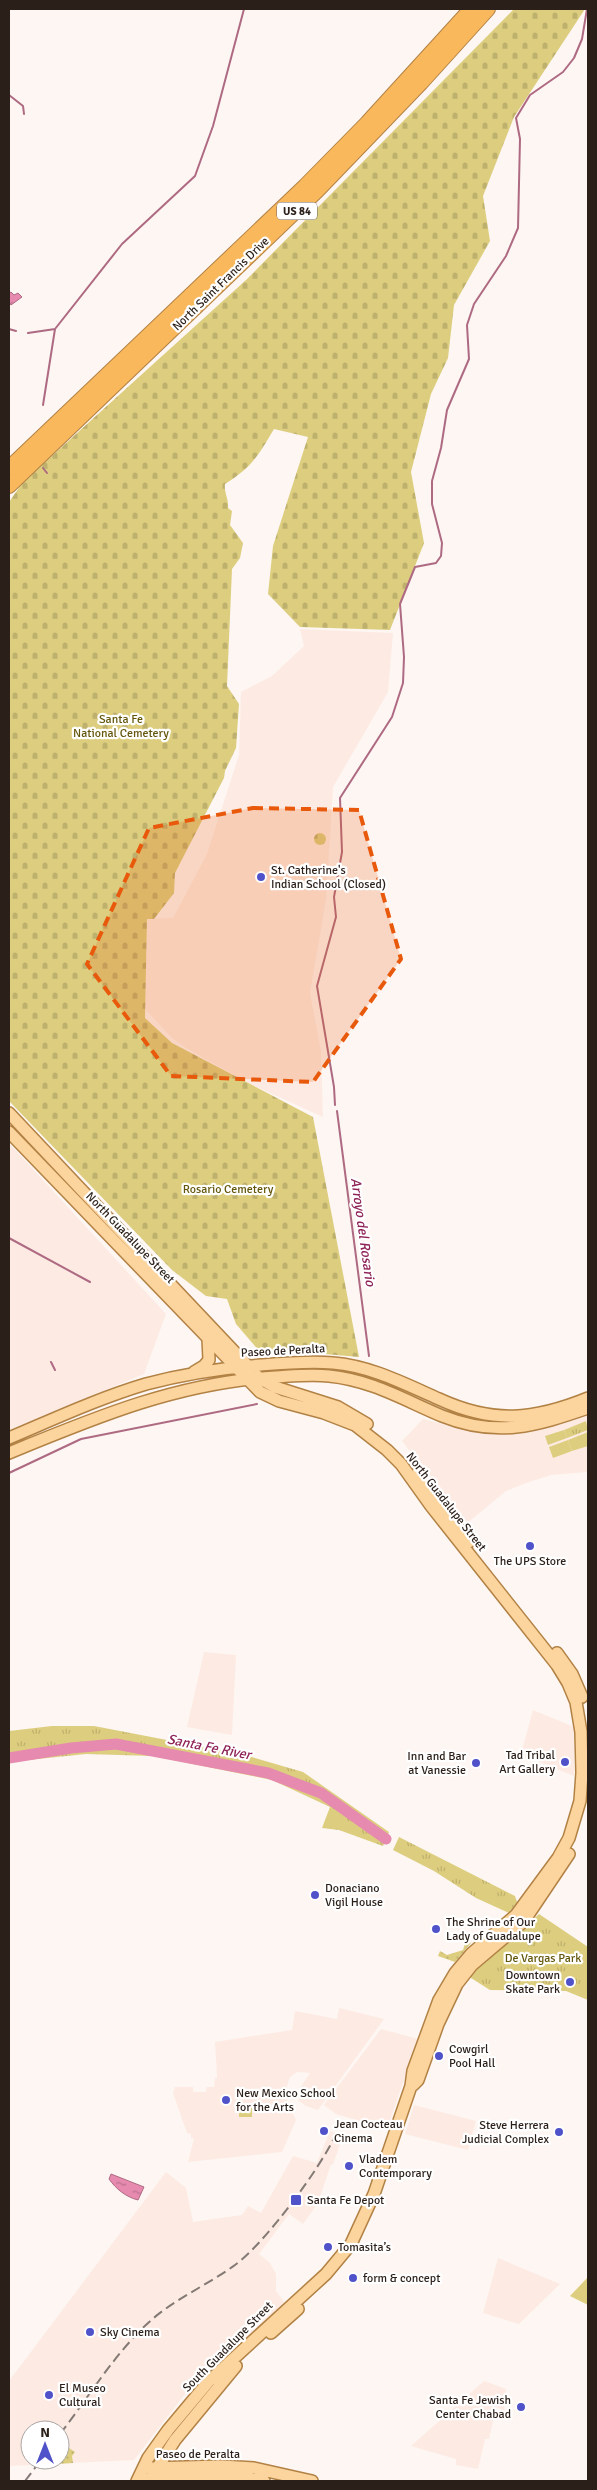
<svg xmlns="http://www.w3.org/2000/svg" width="597" height="2490" viewBox="0 0 597 2490" font-family="Signika,sans-serif">
	<style>
		.built { fill: #fdebe3; fill-rule: evenodd }
		.grass { fill: #ddce7f }
		.cemetery { fill: url(#cemetery-stones) }
		.park { fill: url(#park-tufts) }
		.garden { fill: url(#garden-dots) }
		.water { fill: url(#water-ripples); stroke: #ae6a82 }
		.lines { fill: none; stroke-linecap: round; stroke-linejoin: round }
		.stream { stroke: #ae6a82; stroke-width: 2 }
		.river { stroke: #e68aaf; stroke-width: 11 }
		.major-casing { stroke: #b28245; stroke-width: 14 }
		.highway-casing { stroke: #b28245; stroke-width: 16 }
		.major { stroke: #fcd49e; stroke-width: 11 }
		.highway { stroke: #fab85d; stroke-width: 14 }
		.rail { stroke: #847a75; stroke-width: 2; stroke-dasharray: 10 5; stroke-linecap: butt }
		.marked { fill: #e8590c; fill-opacity: 0.2; stroke: #e8590c; stroke-width: 4; stroke-dasharray: 10 6; stroke-linejoin: round }
		.poi-dot { fill: #4f52c8; stroke: #fff; stroke-width: 2 }
		.labels { text-anchor: middle; dominant-baseline: central; stroke-width: 4.5; stroke-linejoin: round; paint-order: stroke }
		.shield { fill: #fff; stroke: #6b625e; stroke-width: 1 }
		.shield-label { font-size: 11px; font-weight: bold; fill: #2b1f19 }
		.street-label { font-size: 12px; fill: #2b1f19; stroke: #fff }
		.park-label { font-size: 12px; fill: #64570c; stroke: #fff }
		.poi-label { font-size: 12px; fill: #2b1f19; stroke: #fff; text-anchor: start }
		.water-label { font-size: 14px; font-style: italic; fill: #8f2459; stroke: #fff }
	</style>
	<defs>
		<pattern id="cemetery-stones" width="16" height="16" patternUnits="userSpaceOnUse" patternTransform="scale(1.25)"><rect width="16" height="16" fill="#ddce7f"/><path d="M2 7V4a2 2 0 0 1 4 0v3zM10 15v-3a2 2 0 0 1 4 0v3z" fill="#beb06d"/></pattern>
		<pattern id="park-tufts" width="24" height="20" patternUnits="userSpaceOnUse" patternTransform="scale(1.25)"><rect width="24" height="20" fill="#ddce7f"/><path d="M3 7l-1-3M5 7V3M7 7l1-3M15 17l-1-3M17 17v-4M19 17l1-3" fill="none" stroke="#beb06d"/></pattern>
		<pattern id="garden-dots" width="8" height="8" patternUnits="userSpaceOnUse" patternTransform="scale(1.25)"><rect width="8" height="8" fill="#ddce7f"/><path d="M2 2h.1M6 6h.1" fill="none" stroke="#beb06d" stroke-width="1.8" stroke-linecap="round"/></pattern>
		<pattern id="water-ripples" width="26" height="14" patternUnits="userSpaceOnUse" patternTransform="scale(1.25)"><rect width="26" height="14" fill="#e68aaf"/><path d="M2 4q2-2 4 0t4 0M15 11q2-2 4 0t4 0" fill="none" stroke="#bb708e"/></pattern>
	</defs>
	<rect width="100%" height="100%" fill="#fdf6f2"/>
	<!-- built -->
	<path class="built" d="M 300,629 L 393,633 L 388,692 L 333,787 L 326,899 L 310,993 L 321,1051 L 323,1117 L 248,1083 L 186,1048 L 172,1038 L 145,1009 L 147,919 L 173,918 L 207,854 L 239,755 L 241,692 L 272,676 L 304,646 Z
		M 9,1143 L 166,1314 L 144,1374 L 9,1430 Z
		M 588,1414 L 588,1472 L 551,1475 L 523,1484 L 506,1491 L 466,1524 L 402,1441 L 423,1419 L 461,1429 L 504,1434 L 547,1428 Z
		M 204,1652 L 236,1655 L 232,1735 L 187,1727 Z
		M 533,1710 L 574,1727 L 574,1776 L 521,1754 Z
		M 339,2008 L 384,2019 L 318,2110 L 306,2106 L 299,2101 L 298,2091 L 310,2073 L 297,2072 L 290,2077 L 287,2086 L 287,2103 L 296,2120 L 282,2152 L 188,2162 L 194,2139 L 191,2138 L 191,2134 L 187,2133 L 173,2093 L 175,2087 L 193,2087 L 193,2092 L 206,2092 L 207,2087 L 214,2087 L 215,2078 L 217,2078 L 217,2075 L 215,2042 L 292,2030 L 295,2011 L 337,2019 Z
		M 381,2029 L 418,2039 L 387,2129 L 336,2114 L 324,2105 Z
		M 414,2105 L 476,2121 L 468,2150 L 405,2134 Z
		M 330,2131 L 343,2135 L 333,2165 L 331,2164 L 318,2203 L 303,2224 L 289,2214 L 259,2254 L 270,2263 L 276,2274 L 276,2291 L 285,2303 L 189,2389 L 134,2460 L 9,2466 L 9,2381 L 166,2172 L 186,2188 L 193,2222 L 242,2215 L 248,2206 L 261,2213 L 293,2156 L 317,2163 ZM 30,2430 L 60,2430 L 60,2460 L 30,2460 Z
		M 498,2258 L 560,2284 L 519,2324 L 483,2313 Z
		M 484,2381 L 506,2389 L 504,2410 L 496,2407 L 489,2439 L 485,2439 L 478,2469 L 456,2465 L 456,2459 L 411,2446 Z"/>
	<!-- grass -->
	<path class="grass" d="M 564,1430 L 567,1438 L 548,1445 L 545,1436 Z
		M 568,1440 L 572,1451 L 553,1458 L 549,1447 Z
		M 239,2104 L 252,2107 L 252,2117 L 239,2117 Z"/>
	<!-- cemetery -->
	<path class="cemetery" d="M 514,9 L 585,9 L 514,117 L 483,196 L 490,241 L 454,305 L 448,358 L 431,394 L 411,472 L 424,543 L 390,630 L 300,627 L 268,594 L 273,546 L 308,437 L 274,429 C 258,456 252,467 225,484 C 224,493 229,499 228,508 L 232,511 L 230,525 L 243,543 L 240,558 L 232,569 L 227,686 L 239,704 L 236,748 L 225,771 L 224,778 L 175,873 L 174,893 L 154,919 L 147,919 L 145,1018 L 172,1043 L 313,1117 L 359,1357 L 313,1353 L 261,1353 L 236,1324 L 227,1299 L 206,1296 L 172,1270 L 9,1101 L 9,502 L 23,482 L 246,280 Z
		M314 839a6 6 0 1 1 12 0a6 6 0 1 1-12 0Z"/>
	<!-- park -->
	<path class="park" d="M 586,1421 L 588,1430 L 567,1438 L 564,1430 Z
		M 588,1432 L 588,1446 L 572,1451 L 568,1440 Z
		M 52,1726 L 94,1726 L 245,1755 L 303,1772 L 389,1832 L 383,1846 L 339,1830 L 322,1828 L 330,1807 L 272,1780 L 153,1756 L 86,1754 L 9,1762 L 9,1731 Z
		M 399,1837 L 515,1896 L 517,1902 L 509,1913 L 476,1898 L 434,1871 L 393,1850 Z
		M 539,1914 L 588,1947 L 588,2000 L 566,1991 L 490,1990 L 471,1978 L 469,1975 L 490,1952 L 516,1936 Z
		M 588,2277 L 588,2305 L 570,2296 Z"/>
	<!-- garden -->
	<path class="garden" d="M 466,1940 L 471,1943 L 455,1962 L 438,1956 L 440,1951 L 447,1955 L 463,1950 Z
		M 69,2448 L 75,2452 L 72,2456 L 73,2463 L 57,2464 Z"/>
	<!-- water -->
	<path class="water" d="M 11,292 L 14,295 L 18,293 L 22,297 L 11,305 L 9,302 L 9,293 Z
		M 111,2174 L 144,2187 L 138,2200 C 126,2197 116,2189 109,2179 Z"/>
	<g class="lines">
		<!-- stream -->
		<path class="stream" d="M 9,95 L 23,106 L 24,114
			M 9,329 L 16,331
			M 28,333 L 55,329
			M 43,405 L 55,329 L 122,244 L 195,176 L 213,126 L 244,9
			M 43,468 L 47,473
			M 335,1105 L 334,1087 L 317,986 L 336,917 L 334,897 L 342,852 L 340,798 L 392,717 L 403,683 L 404,657 L 400,604 L 415,567 L 436,563 L 441,556 L 442,543 L 432,504 L 432,481 L 441,448 L 447,410 L 469,359 L 467,325 L 474,304 L 506,256 L 518,228 L 520,139 L 516,118 L 530,95 L 563,72 L 574,58 L 582,39 L 587,9
			M 337,1111 L 369,1356
			M 9,1238 L 90,1282
			M 51,1362 L 55,1370
			M 9,1473 L 81,1439 L 257,1404"/>
		<!-- river -->
		<path class="river" d="M 9,1758 L 71,1748 L 116,1744 L 268,1773 L 321,1793 L 386,1839"/>
		<defs>
			<path id="major" d="M 9,1113 L 259,1378 L 275,1387 L 338,1407 L 367,1424
				M 9,1132 L 260,1392 L 279,1401 L 324,1413 L 355,1425 L 387,1450 L 401,1464 L 431,1506 L 557,1665 L 568,1683 L 576,1702 L 581,1732 L 582,1773 L 580,1801 L 569,1838 L 558,1858 L 516,1915 L 471,1954 L 455,1973 L 439,2000 L 413,2071 L 411,2086 L 374,2194 L 351,2244 L 326,2274 L 209,2381 L 168,2430 L 148,2458 L 137,2481
				M 194,1372 L 204,1366 L 209,1360 L 208,1339
				M 9,1438 C 54,1419 99,1398 146,1384 C 183,1374 223,1368 261,1365 C 285,1363 308,1361 333,1363 C 371,1366 405,1384 439,1399 C 493,1424 534,1420 588,1398
				M 9,1453 C 96,1417 180,1382 276,1377 C 293,1376 311,1374 329,1376 C 371,1380 404,1400 442,1416 C 497,1438 536,1426 588,1408
				M 417,1474 L 469,1542
				M 557,1653 L 572,1674 L 582,1697
				M 413,2085 L 418,2080 L 438,2024 L 457,1984 L 472,1965 L 524,1921 L 569,1854
				M 271,2333 L 298,2309
				M 150,2468 L 221,2466 L 254,2468 L 312,2481
				M 144,2479 L 233,2476 L 264,2481
				M 149,2481 L 175,2440 L 236,2366"/>
			<path id="highway" d="M 9,468 L 305,186 L 367,123 L 471,9
				M 9,486 L 318,190 L 421,83 L 488,9"/>
		</defs>
		<!-- major casing -->
		<use href="#major" class="major-casing"/>
		<!-- highway casing -->
		<use href="#highway" class="highway-casing"/>
		<!-- major -->
		<use href="#major" class="major"/>
		<!-- highway -->
		<use href="#highway" class="highway"/>
		<!-- rail -->
		<path class="rail" d="M 60,2434 C 88,2398 113,2356 147,2324 C 172,2300 206,2286 235,2265 C 265,2243 320,2169 336,2134
			M 25,2481 L 41,2460"/>
	</g>
	<!-- marked area -->
	<path class="marked" d="M 253,808 L 359,810 L 401,959 L 313,1082 L 171,1076 L 87,964 L 149,828 Z"/>
	<!-- markers -->
	<g class="poi-dot">
		<circle cx="261" cy="877" r="5"/>
		<circle cx="530" cy="1546" r="5"/>
		<circle cx="565" cy="1762" r="5"/>
		<circle cx="476" cy="1763" r="5"/>
		<circle cx="315" cy="1895" r="5"/>
		<circle cx="436" cy="1929" r="5"/>
		<circle cx="570" cy="1982" r="5"/>
		<circle cx="439" cy="2056" r="5"/>
		<circle cx="226" cy="2100" r="5"/>
		<circle cx="324" cy="2131" r="5"/>
		<circle cx="559" cy="2132" r="5"/>
		<circle cx="349" cy="2166" r="5"/>
		<rect x="290" y="2194" width="12" height="12" rx="2.5"/>
		<circle cx="328" cy="2247" r="5"/>
		<circle cx="353" cy="2278" r="5"/>
		<circle cx="90" cy="2332" r="5"/>
		<circle cx="49" cy="2395" r="5"/>
		<circle cx="521" cy="2407" r="5"/>
	</g>
	<g class="labels">
		<!-- shield labels -->
		<rect class="shield" x="277" y="202.5" width="40" height="17" rx="4"/>
		<g class="shield-label">
			<text x="297" y="211">US 84</text>
		</g>
		<!-- street labels -->
		<g class="street-label">
			<text transform="translate(221 284) rotate(-44)">North Saint Francis Drive</text>
			<text transform="translate(130 1238) rotate(46)">North Guadalupe Street</text>
			<text transform="translate(283 1351) rotate(-3)">Paseo de Peralta</text>
			<text transform="translate(446 1502) rotate(52)">North Guadalupe Street</text>
			<text transform="translate(228 2347) rotate(-45)">South Guadalupe Street</text>
			<text x="198" y="2454">Paseo de Peralta</text>
		</g>
		<!-- park labels -->
		<g class="park-label">
			<text x="121" y="719">Santa Fe<tspan x="121" dy="14">National Cemetery</tspan></text>
			<text x="228" y="1189">Rosario Cemetery</text>
			<text x="543" y="1958">De Vargas Park</text>
		</g>
		<!-- poi labels -->
		<g class="poi-label">
			<text x="271" y="870">St. Catherine's<tspan x="271" dy="14">Indian School (Closed)</tspan></text>
			<text x="530" y="1561" text-anchor="middle">The UPS Store</text>
			<text x="555" y="1755" text-anchor="end">Tad Tribal<tspan x="555" dy="14">Art Gallery</tspan></text>
			<text x="466" y="1756" text-anchor="end">Inn and Bar<tspan x="466" dy="14">at Vanessie</tspan></text>
			<text x="325" y="1888">Donaciano<tspan x="325" dy="14">Vigil House</tspan></text>
			<text x="446" y="1922">The Shrine of Our<tspan x="446" dy="14">Lady of Guadalupe</tspan></text>
			<text x="560" y="1975" text-anchor="end">Downtown<tspan x="560" dy="14">Skate Park</tspan></text>
			<text x="449" y="2049">Cowgirl<tspan x="449" dy="14">Pool Hall</tspan></text>
			<text x="236" y="2093">New Mexico School<tspan x="236" dy="14">for the Arts</tspan></text>
			<text x="334" y="2124">Jean Cocteau<tspan x="334" dy="14">Cinema</tspan></text>
			<text x="549" y="2125" text-anchor="end">Steve Herrera<tspan x="549" dy="14">Judicial Complex</tspan></text>
			<text x="359" y="2159">Vladem<tspan x="359" dy="14">Contemporary</tspan></text>
			<text x="307" y="2200">Santa Fe Depot</text>
			<text x="338" y="2247">Tomasita’s</text>
			<text x="363" y="2278">form &amp; concept</text>
			<text x="100" y="2332">Sky Cinema</text>
			<text x="59" y="2388">El Museo<tspan x="59" dy="14">Cultural</tspan></text>
			<text x="511" y="2400" text-anchor="end">Santa Fe Jewish<tspan x="511" dy="14">Center Chabad</tspan></text>
		</g>
		<!-- water labels -->
		<g class="water-label">
			<text transform="translate(363 1232) rotate(82)">Arroyo del Rosario</text>
			<text transform="translate(209 1747) rotate(11)">Santa Fe River</text>
		</g>
	</g>
	<!-- border -->
	<rect width="597" height="2490" fill="none" stroke="#2b1f19" stroke-width="20"/>
	<!-- north arrow -->
	<g transform="translate(45 2445)"><circle r="24" fill="#ffffff" stroke="#aaa5a3"/>
	<path d="M0-4L9 19L0 12L-9 19Z" fill="#4f52c8"/>
	<text y="-8" font-size="14" font-weight="bold" text-anchor="middle" fill="#2b1f19">N</text>
	</g>
</svg>
